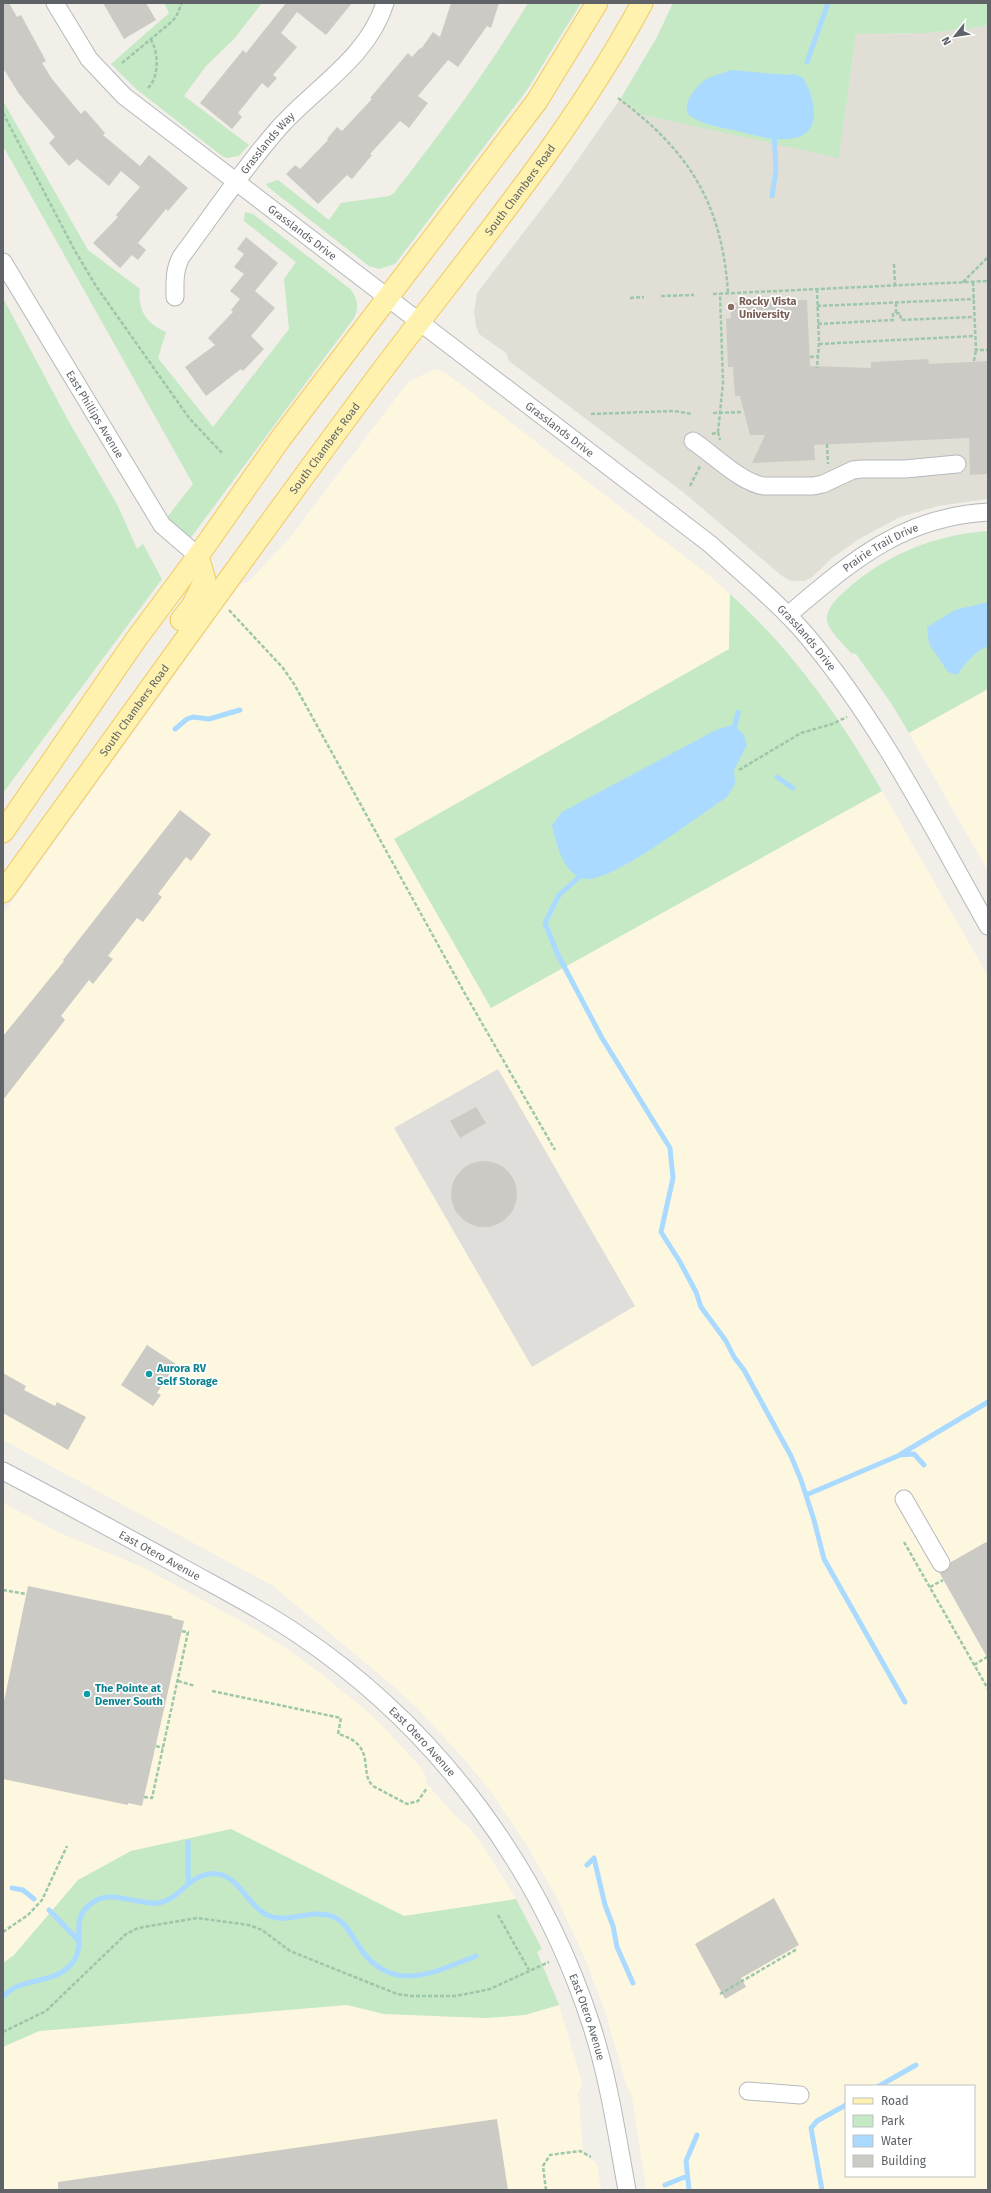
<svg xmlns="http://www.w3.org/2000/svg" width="991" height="2193" viewBox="0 0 991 2193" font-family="'Fira Sans',sans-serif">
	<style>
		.commercial { fill: #fef7e0; fill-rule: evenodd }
		.industrial { fill: #e0deda }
		.education { fill: #e1ded6 }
		.green { fill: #c5e8c5 }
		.water { fill: #aadaff }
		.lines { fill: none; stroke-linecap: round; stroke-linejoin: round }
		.stream { stroke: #aadaff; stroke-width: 5 }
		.building { fill: #cccac5 }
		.minor-casing { stroke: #b5b8bc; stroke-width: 19 }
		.major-casing { stroke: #f2c960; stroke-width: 23 }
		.path { stroke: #9cc7a9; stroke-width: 2.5; stroke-dasharray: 4 2; stroke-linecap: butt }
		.minor { stroke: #fff; stroke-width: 17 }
		.major { stroke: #fff2af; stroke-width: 21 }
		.education-dot { fill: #8d6e63; stroke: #fff; stroke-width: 1.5 }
		.culture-dot { fill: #0f9aa8; stroke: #fff; stroke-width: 1.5 }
		.labels { text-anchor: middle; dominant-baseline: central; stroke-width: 3.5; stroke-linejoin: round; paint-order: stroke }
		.street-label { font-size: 11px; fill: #5f6368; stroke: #fff }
		.education-label { font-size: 11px; font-weight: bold; fill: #785e54; stroke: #fff; text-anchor: start }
		.culture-label { font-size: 11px; font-weight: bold; fill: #0d838f; stroke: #fff; text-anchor: start }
	</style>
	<rect width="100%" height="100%" fill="#f1efe8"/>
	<!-- commercial -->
	<path class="commercial" d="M 435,369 L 444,372 L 466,388 L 706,573 L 730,594 L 729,649 L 394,839 L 491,1008 L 882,791 L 988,976 L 988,2190 L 646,2190 L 632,2096 L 627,2087 L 604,2008 L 583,1954 L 555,1894 L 526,1844 L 493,1795 L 466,1761 L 418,1709 L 391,1684 L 273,1586 L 3,1440 L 3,914 L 240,584 L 248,582 L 289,539 L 408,382 ZM 846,2086 L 974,2086 L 974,2176 L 846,2176 Z
		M 988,689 L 988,871 L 909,733 Z
		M 3,1503 L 60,1533 L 142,1567 L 241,1621 L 283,1646 L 320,1673 L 374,1717 L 424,1771 L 427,1784 L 456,1817 L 469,1827 L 483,1846 L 516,1899 L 404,1916 L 231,1829 L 131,1851 L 78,1880 L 14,1955 L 3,1963 Z
		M 347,2005 L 384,2014 L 486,2018 L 525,2015 L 559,2005 L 581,2079 L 582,2085 L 577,2095 L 579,2098 L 583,2153 L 597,2164 L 601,2190 L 3,2190 L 3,2047 L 39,2031 Z"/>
	<!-- industrial -->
	<path class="industrial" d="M 498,1069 L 635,1306 L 532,1367 L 394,1128 Z"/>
	<!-- education -->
	<path class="education" d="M 988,26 L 988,499 L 938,506 L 900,517 L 859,539 L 832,558 L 811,578 L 804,581 L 791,581 L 782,576 L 683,492 L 509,361 L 506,353 L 479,334 L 476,327 L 474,312 L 477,293 L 560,185 L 621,98 L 643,115 L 839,157 L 856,34 L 928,33 Z"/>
	<!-- green -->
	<path class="green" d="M 164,3 L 262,3 L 234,39 L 206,66 L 184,96 L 249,145 L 239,156 L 227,158 L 222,156 L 136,89 L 111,64 L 169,13 Z
		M 528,3 L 581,3 L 527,90 L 395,264 L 379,269 L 369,266 L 268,187 L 266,184 L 278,180 L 329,220 L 341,203 L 389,196 L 394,193 C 442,131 488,70 528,3 Z
		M 673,3 L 988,3 L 988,26 L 928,33 L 856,34 L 839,158 L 643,115 L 621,98 L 657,37 Z
		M 3,101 L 88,250 L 140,289 C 137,310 147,324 166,332 L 158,358 L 213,427 L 289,329 L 284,279 L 296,262 L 244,221 L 245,212 L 253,214 L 350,289 C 358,298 359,308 354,318 L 186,544 L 167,525 L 168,516 L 193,484 L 3,146 Z
		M 3,298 L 69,422 L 118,506 L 137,549 L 143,544 L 162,579 L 3,793 Z
		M 988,531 L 988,689 L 909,733 L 891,703 L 856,654 L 851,653 C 844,644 830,633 827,621 C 825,610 837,598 845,591 C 883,556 936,534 988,531 Z
		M 730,594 C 794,652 839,716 882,791 L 491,1008 L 394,839 L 729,649 Z
		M 231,1829 L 404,1916 L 516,1899 L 542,1949 L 537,1952 L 559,2005 L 525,2015 L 486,2018 L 384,2014 L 347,2005 L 39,2031 L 3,2047 L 3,1963 L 14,1955 L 78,1880 L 131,1851 Z"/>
	<!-- water -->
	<path class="water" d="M 732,70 L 787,75 L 794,74 L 803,78 C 814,95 824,133 794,138 C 775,142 755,135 737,131 C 720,127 701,125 688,114 C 682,102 698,84 708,78 C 715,75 724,73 732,70 Z
		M 988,602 L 988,646 C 975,651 965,664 957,675 L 948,672 L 929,644 L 927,627 L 955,610 Z
		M 736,710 L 741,711 L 737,728 L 744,735 L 747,745 L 734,770 L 735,784 L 727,797 C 701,814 613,882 586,879 C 563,876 556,842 552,825 L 562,812 L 716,730 L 732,725 Z"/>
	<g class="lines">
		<!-- stream -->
		<path class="stream" d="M 807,62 L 828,3
			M 772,196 L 776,170 L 774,131
			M 175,729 L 187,719 L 193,717 L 209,719 L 240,710
			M 777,777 L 793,788
			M 585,872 L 559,895 L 545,923 L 557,953 L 602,1038 L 670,1148 L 673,1178 L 661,1232 L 680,1262 L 696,1292 L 701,1307 L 726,1341 L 734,1357 L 744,1370 L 791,1456 L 801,1480 L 814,1520 L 824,1559 L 905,1702
			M 901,1454 L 988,1402
			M 806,1495 L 900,1455 L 914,1454 L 924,1465
			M 587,1865 L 594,1858 L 605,1905 L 613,1926 L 617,1947 L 633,1983
			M 188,1884 L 188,1842
			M 12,1888 L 23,1890 L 34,1899
			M 49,1910 L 79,1941
			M 3,1996 C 9,1991 14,1987 21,1985 C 38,1979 61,1979 73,1962 C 88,1941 66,1918 95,1901 C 113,1890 137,1905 157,1903 C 181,1901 188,1871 218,1874 C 239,1877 248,1905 265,1914 C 287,1926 311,1907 334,1917 C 347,1923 352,1937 360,1948 C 392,1995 435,1972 476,1956
			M 879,2086 L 916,2065
			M 665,2185 L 687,2176
			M 689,2190 L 686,2161 L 697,2135
			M 822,2190 L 811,2128 L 817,2121 L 846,2105"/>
	</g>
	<!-- building -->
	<path class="building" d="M 3,3 L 9,3 L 17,17 L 21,15 L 46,61 L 42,63 L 52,79 L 81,114 L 85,110 L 105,133 L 103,135 L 140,166 L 149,155 L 188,188 L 168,211 L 166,209 L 138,243 L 146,250 L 138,260 L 132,255 L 120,268 L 93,243 L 118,217 L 116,215 L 140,187 L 121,171 L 109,186 L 77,159 L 69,166 L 49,143 L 55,137 L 19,94 L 3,68 Z
		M 103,3 L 146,3 L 156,20 L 124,39 Z
		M 286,3 L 352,3 L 326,35 L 297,12 L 281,33 L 297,47 L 273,75 L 277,78 L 268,88 L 262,83 L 238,113 L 242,117 L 232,129 L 200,103 L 243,50 L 246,53 Z
		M 451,3 L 499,3 L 491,28 L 487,26 L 458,67 L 448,60 L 418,96 L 428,103 L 409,128 L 400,121 L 370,154 L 372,155 L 352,179 L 347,175 L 318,204 L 286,174 L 295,165 L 300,169 L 328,140 L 327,139 L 337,127 L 342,131 L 372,99 L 370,98 L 408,53 L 412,57 L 420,48 L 421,49 L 433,32 L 440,37 Z
		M 246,237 L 278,263 L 255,291 L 275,308 L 251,336 L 264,349 L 243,371 L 241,369 L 206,396 L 185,367 L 215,345 L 208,338 L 233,312 L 231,310 L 240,299 L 230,291 L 244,274 L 234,267 L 244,254 L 237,249 Z
		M 807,300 L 810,366 L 871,368 L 871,362 L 928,359 L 929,364 L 988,361 L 988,474 L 970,475 L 969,438 L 814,445 L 815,460 L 752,463 L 765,435 L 750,435 L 740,396 L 735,396 L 733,367 L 728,367 L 726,319 L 731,318 L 730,303 Z
		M 180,810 L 211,834 L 191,861 L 186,857 L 158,894 L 162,897 L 143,922 L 137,918 L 108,956 L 113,959 L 93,984 L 89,980 L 61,1016 L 65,1020 L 3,1100 L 3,1036 L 64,961 L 63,960 Z
		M 476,1107 L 486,1123 L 460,1138 L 450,1121 Z
		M451 1194a33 33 0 1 1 66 0a33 33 0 1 1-66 0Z
		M 147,1345 L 176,1364 L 157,1393 L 161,1395 L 153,1406 L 121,1385 Z
		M 3,1373 L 26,1386 L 24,1390 L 55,1406 L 57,1402 L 86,1417 L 68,1450 L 3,1413 Z
		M 988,1541 L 988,1659 L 939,1572 L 946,1571 L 951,1562 Z
		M 28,1586 L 172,1616 L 172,1618 L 184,1621 L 142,1806 L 128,1803 L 128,1805 L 3,1779 L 3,1706 Z
		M 774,1898 L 799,1945 L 741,1978 L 746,1987 L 725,1999 L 695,1944 Z
		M 497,2119 L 508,2190 L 58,2190 L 58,2182 Z"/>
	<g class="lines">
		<defs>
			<g id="minor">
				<path id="s1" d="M 55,3 L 89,59 L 124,96 L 710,544 C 743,574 778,602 807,636 C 880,723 932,827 988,926"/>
				<path id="s2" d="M 3,262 L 162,525 L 198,556"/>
				<path id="s3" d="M 175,297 C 175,282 174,270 181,257 C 213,214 243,169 278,129 C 314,88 368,58 385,3"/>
				<path d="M 693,441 C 713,454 741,483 764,486 L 813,486 L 823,484 L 853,470 L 862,469 L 905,469 L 957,464"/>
				<path id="s4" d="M 788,615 C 851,562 901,517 988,512"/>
				<path id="s5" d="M 3,1471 C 61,1501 119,1533 176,1564 C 217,1587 260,1608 299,1635 C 437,1728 541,1868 592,2027 C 609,2080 617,2136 627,2190"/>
				<path d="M 904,1499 L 941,1563"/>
				<path d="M 748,2091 L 800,2095"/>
			</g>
			<g id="major">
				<path d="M 181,620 L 192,606 L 205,580 L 198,556"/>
				<path d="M 3,832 L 137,638 L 198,556 L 281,438 L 537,101 L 597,3"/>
				<path id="s6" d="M 3,892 C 127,721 249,549 375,380 C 467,257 569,139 642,3"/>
			</g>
		</defs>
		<!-- minor casing -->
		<use href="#minor" class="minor-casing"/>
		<!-- major casing -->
		<use href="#major" class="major-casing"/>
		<!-- path -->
		<path class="path" d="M 122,63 L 169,24 L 176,17 L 182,3
			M 148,88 C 159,77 159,53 151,40
			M 618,98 C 689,151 722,203 728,293
			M 3,113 L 75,251 L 96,286 L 189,418 L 222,453
			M 894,264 L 895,285
			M 963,282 L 988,257
			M 973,282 L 976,350 L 988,350
			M 817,289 L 819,344 L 817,368
			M 713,294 L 988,281
			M 661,296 L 694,295
			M 630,298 L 644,297
			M 896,303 L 896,313
			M 817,306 L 974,299
			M 818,324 L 893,320 L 893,314 L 900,313 L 901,320 L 974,317
			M 819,344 L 975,336
			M 810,357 L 819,356
			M 974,361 L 976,350
			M 713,413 L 743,412
			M 591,414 L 674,411 L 692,414
			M 718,432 L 720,440
			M 712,434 L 718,432 L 723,383 L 720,293
			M 827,444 L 828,464
			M 690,486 L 700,466
			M 229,610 L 283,668 L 294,684 L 468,999 L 555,1150
			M 739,770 L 801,733 L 832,724 L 847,717
			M 904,1542 L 988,1689
			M 930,1587 L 943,1580
			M 3,1590 L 26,1594
			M 974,1665 L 987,1657
			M 178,1681 L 195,1686
			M 212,1691 L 341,1718 L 338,1734 C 378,1745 358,1772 373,1786 L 407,1804 L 418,1801 L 427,1788
			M 156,1746 L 163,1748
			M 144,1797 L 152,1798 L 188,1632 L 181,1631
			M 498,1915 L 529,1970
			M 3,1932 L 28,1915 L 42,1900 L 67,1846
			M 720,1994 L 797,1949
			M 3,2032 L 46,2011 L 126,1934 L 138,1928 L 197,1918 L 249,1925 L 262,1930 L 290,1951 L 397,1994 L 411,1996 L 456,1996 L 490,1989 L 549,1962
			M 546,2190 L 543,2166 L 550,2155 L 580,2151 L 591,2157"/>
		<!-- minor -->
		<use href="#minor" class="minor"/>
		<!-- major -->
		<use href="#major" class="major"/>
	</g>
	<!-- markers -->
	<circle class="education-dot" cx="731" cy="307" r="4"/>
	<g class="culture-dot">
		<circle cx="149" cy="1374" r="4"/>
		<circle cx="87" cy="1694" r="4"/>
	</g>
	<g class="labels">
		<!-- street labels -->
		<g class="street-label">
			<text stroke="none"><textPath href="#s3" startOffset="184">Grasslands Way</textPath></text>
			<text stroke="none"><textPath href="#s6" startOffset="872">South Chambers Road</textPath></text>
			<text stroke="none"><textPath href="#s1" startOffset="341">Grasslands Drive</textPath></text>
			<text stroke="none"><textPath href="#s2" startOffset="178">East Phillips Avenue</textPath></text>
			<text stroke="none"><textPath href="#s1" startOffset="665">Grasslands Drive</textPath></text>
			<text stroke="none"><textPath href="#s6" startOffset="548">South Chambers Road</textPath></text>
			<text stroke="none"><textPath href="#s4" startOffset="115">Prairie Trail Drive</textPath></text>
			<text stroke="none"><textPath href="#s1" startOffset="989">Grasslands Drive</textPath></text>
			<text stroke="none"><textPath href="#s6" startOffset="224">South Chambers Road</textPath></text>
			<text stroke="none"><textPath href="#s5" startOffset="178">East Otero Avenue</textPath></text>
			<text stroke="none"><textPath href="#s5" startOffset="502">East Otero Avenue</textPath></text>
			<text stroke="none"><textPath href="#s5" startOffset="826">East Otero Avenue</textPath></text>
		</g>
		<!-- education labels -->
		<g class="education-label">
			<text x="739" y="301">Rocky Vista<tspan x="739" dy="13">University</tspan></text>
		</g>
		<!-- culture labels -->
		<g class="culture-label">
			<text x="157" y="1368">Aurora RV<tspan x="157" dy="13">Self Storage</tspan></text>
			<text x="95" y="1688">The Pointe at<tspan x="95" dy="13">Denver South</tspan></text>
		</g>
	</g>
	<!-- border -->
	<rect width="991" height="2193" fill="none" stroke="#5f6368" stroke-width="8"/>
	<!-- legend -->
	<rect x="845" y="2085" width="130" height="92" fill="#ffffff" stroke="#bfc1c3"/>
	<rect x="853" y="2098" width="20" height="6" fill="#fff2af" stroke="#bfc1c3"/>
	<text x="881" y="2105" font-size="12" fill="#5f6368">Road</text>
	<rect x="853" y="2115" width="20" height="12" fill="#c5e8c5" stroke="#bfc1c3"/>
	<text x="881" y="2125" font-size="12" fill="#5f6368">Park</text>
	<rect x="853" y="2135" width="20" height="12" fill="#aadaff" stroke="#bfc1c3"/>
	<text x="881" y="2145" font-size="12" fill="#5f6368">Water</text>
	<rect x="853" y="2155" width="20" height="12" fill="#cccac5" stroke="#bfc1c3"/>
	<text x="881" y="2165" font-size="12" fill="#5f6368">Building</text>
	<!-- north arrow -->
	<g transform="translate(955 36) rotate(240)" stroke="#ffffff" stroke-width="3" paint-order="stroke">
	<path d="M0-3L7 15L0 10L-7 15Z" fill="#5f6368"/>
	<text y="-6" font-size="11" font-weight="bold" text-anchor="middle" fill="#5f6368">N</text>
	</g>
</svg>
